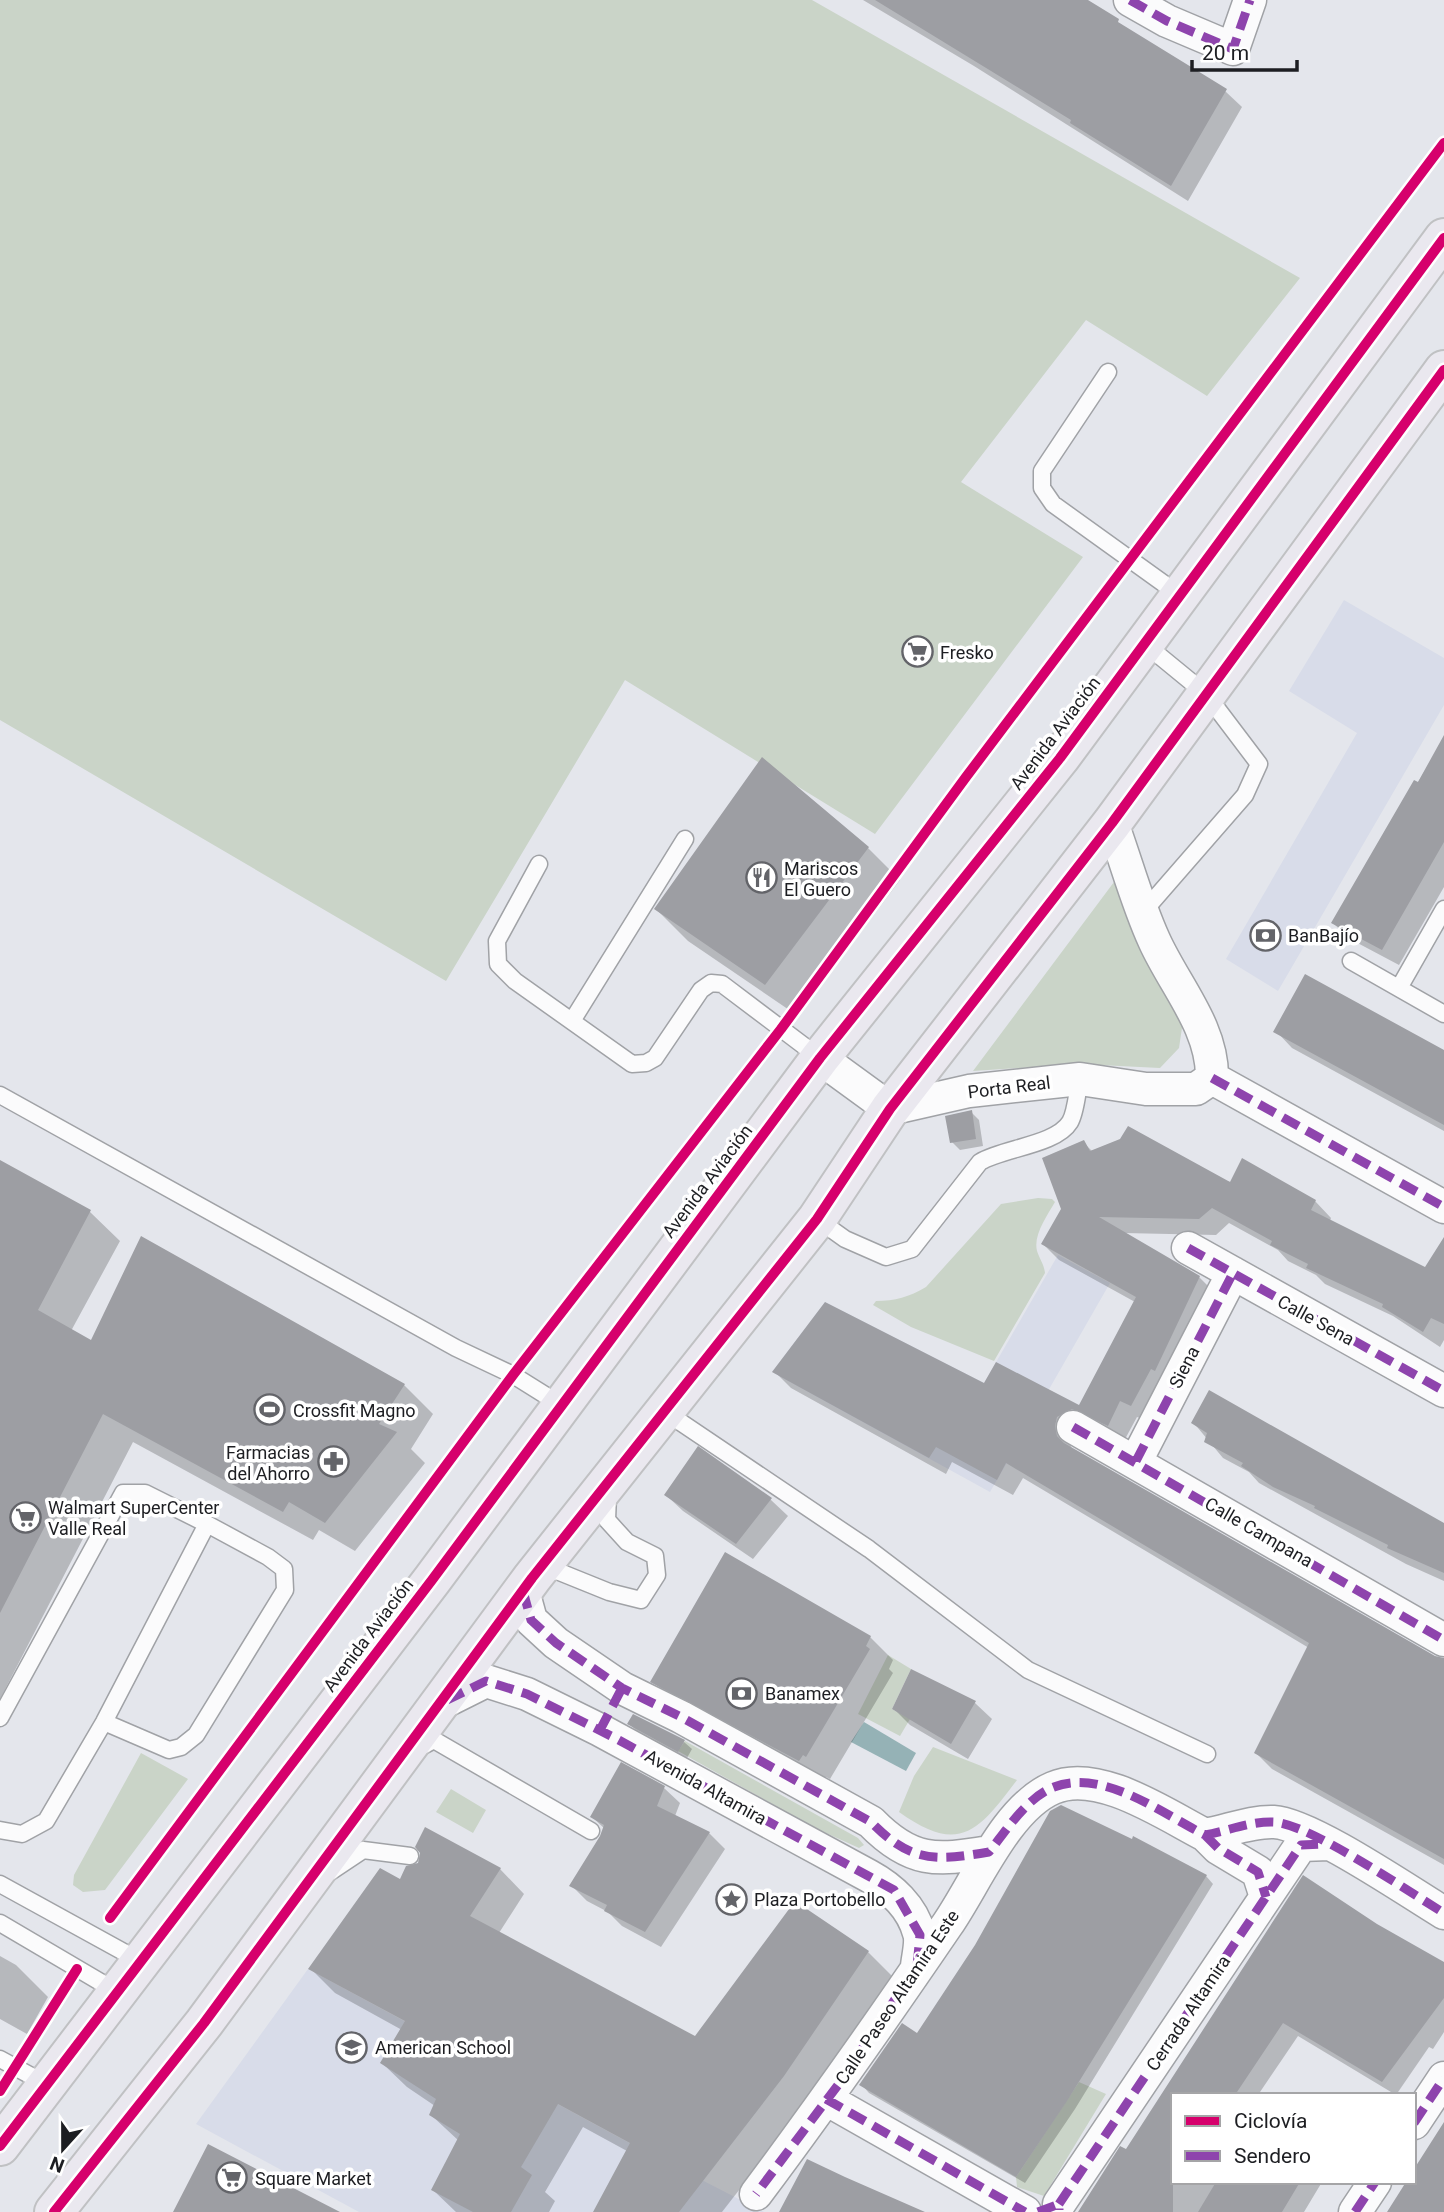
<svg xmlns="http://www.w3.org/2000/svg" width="1444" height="2212" viewBox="0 0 1444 2212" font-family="Roboto,sans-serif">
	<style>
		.built { fill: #d8dce9 }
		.green { fill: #cad4c8 }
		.water { fill: #95b2b6 }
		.shadow { fill: #0003 }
		.building { fill: #9d9ea3 }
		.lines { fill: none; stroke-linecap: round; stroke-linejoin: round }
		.lane-casing { stroke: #a0a2a6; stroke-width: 19 }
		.street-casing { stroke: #a0a2a6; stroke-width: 35 }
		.primary-casing { stroke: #c0c1c3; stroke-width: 42 }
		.lane { stroke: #fbfbfc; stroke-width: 16 }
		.street { stroke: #fbfbfc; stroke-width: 32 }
		.primary { stroke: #eae8ef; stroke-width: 38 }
		.quiet { stroke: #8e44ad; stroke-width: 9; stroke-dasharray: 18 9; stroke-linecap: butt }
		.cycleway-casing { stroke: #fff; stroke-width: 15 }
		.cycleway { stroke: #d6006c; stroke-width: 10 }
		.labels { text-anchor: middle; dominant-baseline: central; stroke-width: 7; stroke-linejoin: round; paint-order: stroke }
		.poi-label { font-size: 18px; fill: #1d1e22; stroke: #fff; text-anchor: start }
		.street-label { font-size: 18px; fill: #1d1e22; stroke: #fff }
	</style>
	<rect width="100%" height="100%" fill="#e4e6ec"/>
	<!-- built -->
	<path class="built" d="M 1344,600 L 1444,658 L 1444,705 L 1278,991 L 1226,959 L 1357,733 L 1289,691 Z
		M 1058,1255 L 1110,1283 L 990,1492 L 772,1372 L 825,1302 L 984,1383 Z
		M 308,1969 L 620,2138 L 764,2212 L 359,2212 L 196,2124 Z"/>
	<!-- green -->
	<path class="green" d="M 0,0 L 812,0 L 1300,278 L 1207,396 L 1086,320 L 961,482 L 1083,557 L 875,834 L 625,680 L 446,981 L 0,720 Z
		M 1114,882 L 1139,927 L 1183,1021 L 1179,1048 L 1160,1068 L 1079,1064 L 973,1071 Z
		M 1038,1198 L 1052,1199 L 1055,1202 C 1047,1216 1033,1235 1037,1251 C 1040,1260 1044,1264 1045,1273 L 994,1361 L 911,1327 L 873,1305 L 876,1301 C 895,1301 909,1297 926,1287 L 1001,1204 Z
		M 888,1655 L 911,1669 L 892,1709 L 910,1719 L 900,1736 L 858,1714 Z
		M 685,1741 L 858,1838 L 864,1845 L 859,1848 L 815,1828 L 678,1751 Z
		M 933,1747 L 1017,1780 C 978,1832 959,1855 899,1812 L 914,1776 Z
		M 141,1753 L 188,1779 L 105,1890 L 83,1892 L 73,1885 L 74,1875 Z
		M 451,1789 L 486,1810 L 473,1833 L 436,1812 Z
		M 1079,2082 L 1106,2094 L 1044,2196 L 1017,2187 L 1016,2177 Z"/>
	<!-- water -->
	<path class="water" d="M 864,1722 L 916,1753 L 906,1771 L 851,1742 Z"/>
	<!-- shadow -->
	<path class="shadow" d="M 863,0 L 1082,0 L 1225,91 L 1242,107 L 1188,201 L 974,66 Z
		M 1444,739 L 1444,887 L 1399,965 L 1350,939 L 1333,923 Z
		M 868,848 L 900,880 L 798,1016 L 688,941 L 656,909 Z
		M 1276,1031 L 1444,1052 L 1444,1131 L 1292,1048 Z
		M 971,1112 L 979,1120 L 983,1146 L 960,1150 L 952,1142 Z
		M 1083,1142 L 1092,1151 L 1315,1201 L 1331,1218 L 1329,1223 L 1444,1279 L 1444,1340 L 1440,1347 L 1393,1316 L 1325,1284 L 1316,1275 L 1288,1261 L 1278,1250 L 1229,1223 L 1216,1235 L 1123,1233 L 1199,1277 L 1215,1293 L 1148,1421 L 1137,1417 L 1124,1441 L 1073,1434 L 1070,1444 L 1072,1449 L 1434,1658 L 1444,1659 L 1444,1865 L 1272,1769 L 1256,1753 L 1309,1648 L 1023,1478 L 1013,1495 L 952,1462 L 946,1474 L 791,1388 L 775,1372 L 984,1385 L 1080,1407 L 1135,1302 L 1059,1260 L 1043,1244 L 1063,1209 Z
		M 0,1162 L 90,1212 L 120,1241 L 71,1331 L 92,1343 L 404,1385 L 433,1414 L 411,1449 L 425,1463 L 355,1551 L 319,1530 L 313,1540 L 133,1442 L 0,1699 Z
		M 1193,1422 L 1444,1526 L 1444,1581 L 1406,1564 L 1259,1483 L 1249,1472 L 1223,1458 Z
		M 698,1449 L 771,1500 L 788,1516 L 753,1559 L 683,1511 L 666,1495 Z
		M 870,1637 L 893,1660 L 889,1669 L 893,1673 L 830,1779 L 826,1777 L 822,1783 L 676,1704 L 653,1681 Z
		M 912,1671 L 975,1703 L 992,1719 L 968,1759 L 910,1725 L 894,1709 Z
		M 633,1716 L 684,1742 L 692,1749 L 687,1758 L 637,1731 L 629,1724 Z
		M 664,1788 L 680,1803 L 675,1816 L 709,1833 L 725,1849 L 661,1947 L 622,1926 L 608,1912 L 587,1901 L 572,1886 L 605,1829 L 592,1817 Z
		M 500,1869 L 524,1894 L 499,1933 L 696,2038 L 868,1952 L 893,1977 L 809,2100 L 722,2212 L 595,2212 L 627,2151 L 583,2127 L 545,2192 L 555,2201 L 549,2212 L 456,2212 L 433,2190 L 459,2141 L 431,2115 L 435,2106 L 407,2087 L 382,2063 L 402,2030 L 335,1993 L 311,1969 L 401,1881 Z
		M 1206,1876 L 1213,1884 L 1075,2109 L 1025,2183 L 869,2093 L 862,2085 L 917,2035 L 976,1946 Z
		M 1303,1877 L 1376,1925 L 1444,1964 L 1444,2032 L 1433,2049 L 1429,2047 L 1396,2095 L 1298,2036 L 1258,2095 L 1173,2095 L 1173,2182 L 1322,2182 L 1304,2212 L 1090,2212 Z
		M 0,1956 L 16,1965 L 48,1997 L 27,2034 L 0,2019 Z"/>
	<!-- building -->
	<path class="building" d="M 875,0 L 1088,0 L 1119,19 L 1118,22 L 1227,89 L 1171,186 L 1070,123 L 1071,120 Z
		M 1444,735 L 1444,842 L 1382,950 L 1331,923 L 1414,780 L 1418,782 Z
		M 762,757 L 869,847 L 765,985 L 654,909 Z
		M 1305,974 L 1444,1050 L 1444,1125 L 1273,1032 Z
		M 972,1110 L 976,1139 L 950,1143 L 945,1116 Z
		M 1128,1126 L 1230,1182 L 1242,1158 L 1316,1200 L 1311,1210 L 1425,1267 L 1444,1237 L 1444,1324 L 1431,1318 L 1423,1332 L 1382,1307 L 1383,1304 L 1306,1268 L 1308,1264 L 1270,1245 L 1272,1241 L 1212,1208 L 1199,1219 L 1099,1217 L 1200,1276 L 1155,1371 L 1151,1369 L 1131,1406 L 1120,1401 L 1108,1426 L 1072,1409 L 1057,1417 L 1055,1426 L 1057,1436 L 1064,1443 L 1435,1656 L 1444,1658 L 1444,1859 L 1254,1753 L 1309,1643 L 1006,1463 L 997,1480 L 936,1447 L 929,1458 L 772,1372 L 825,1302 L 984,1383 L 996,1362 L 1079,1405 L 1136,1297 L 1041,1244 L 1061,1209 L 1042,1158 L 1084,1140 L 1090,1151 L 1120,1139 Z
		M 0,1160 L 91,1210 L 38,1310 L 91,1340 L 141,1236 L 405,1384 L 379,1424 L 397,1432 L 325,1523 L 289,1502 L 283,1512 L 103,1414 L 0,1613 Z
		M 1209,1390 L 1444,1523 L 1444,1573 L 1387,1548 L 1388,1545 L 1314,1508 L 1315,1506 L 1273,1487 L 1241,1466 L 1243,1463 L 1204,1442 L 1207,1433 L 1191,1423 Z
		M 698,1446 L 772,1498 L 736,1544 L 664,1495 Z
		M 725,1552 L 871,1636 L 866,1646 L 870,1649 L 806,1757 L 803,1755 L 799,1761 L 650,1682 Z
		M 911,1669 L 976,1701 L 951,1744 L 892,1709 Z
		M 633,1714 L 685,1740 L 678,1752 L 627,1724 Z
		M 621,1762 L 665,1786 L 657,1806 L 710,1832 L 645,1932 L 604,1911 L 607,1905 L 569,1886 L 600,1836 L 604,1825 L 590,1817 Z
		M 1061,1805 L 1132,1839 L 1133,1836 L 1207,1875 L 1067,2101 L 1016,2177 L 859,2085 L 902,2023 L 917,2033 L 975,1945 L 1050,1811 Z
		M 425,1827 L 501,1868 L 470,1916 L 695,2036 L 795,1901 L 869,1951 L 784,2076 L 679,2212 L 593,2212 L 630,2143 L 558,2104 L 521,2167 L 532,2175 L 511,2212 L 473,2212 L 431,2190 L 460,2134 L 429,2115 L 436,2099 L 380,2063 L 405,2021 L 308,1969 L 380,1868 L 400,1879 L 406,1866 L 418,1863 L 420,1853 L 415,1847 Z
		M 1303,1875 L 1377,1924 L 1444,1962 L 1444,1998 L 1382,2082 L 1283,2023 L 1235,2095 L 1173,2095 L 1173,2212 L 1078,2212 L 1120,2146 L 1126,2149 Z
		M 1444,2122 L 1444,2212 L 1387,2212 L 1406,2182 L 1414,2182 L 1414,2169 Z
		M 208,2144 L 340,2212 L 173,2212 Z
		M 807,2159 L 845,2177 L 925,2212 L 779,2212 Z
		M 1216,2182 L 1300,2182 L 1282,2212 L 1198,2212 Z"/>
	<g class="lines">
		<defs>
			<path id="lane" d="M 1108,372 L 1042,471 L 1042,488 L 1053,504 L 1181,596
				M 539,864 L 497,941 L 498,964 L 515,981 L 632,1064 L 646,1063 L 655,1058 L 701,990 L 711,983 L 722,984 L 820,1058
				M 1144,911 L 1245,795 L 1259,764 L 1206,694 L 1145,644
				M 1351,961 L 1444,1014
				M 1399,988 L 1444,909
				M 572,1021 L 685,839
				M 0,1095 L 456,1348 L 513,1375 L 561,1405
				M 817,1219 L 845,1239 L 886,1257 L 912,1249 L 980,1162 C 1003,1148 1056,1145 1070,1122 C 1076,1112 1077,1092 1080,1079
				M 664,1411 L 869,1549 L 1028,1670 L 1207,1754
				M 541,1575 L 557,1571 L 609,1592 L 641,1600 L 657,1575 L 655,1556 L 627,1542 L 607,1520 L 608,1495
				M 0,1718 L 123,1493 L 145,1493 L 207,1524 L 104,1722 L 46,1821 L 22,1834 L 0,1830
				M 104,1722 L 169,1750 L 181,1747 L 196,1735 L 285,1590 L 284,1569 L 268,1557 L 207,1524
				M 417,1749 L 434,1740 L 591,1831
				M 330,1872 L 363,1850 L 410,1856
				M 0,1884 L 140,1961
				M 0,1923 L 119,1993
				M 0,2059 L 46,2084"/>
			<path id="street" d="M 1130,0 L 1167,21 L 1233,49 L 1250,0
				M 1112,823 C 1126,861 1137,903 1154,940 C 1174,985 1213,1027 1212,1078
				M 820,1058 L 890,1109 L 969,1091 L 1080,1079 L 1146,1089 L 1196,1089 L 1212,1078
				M 1212,1078 L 1444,1207
				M 1188,1248 L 1444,1391
				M 1073,1427 L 1444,1640
				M 1136,1461 L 1233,1273
				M 523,1591 L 531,1620 L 556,1643 L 622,1688 L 681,1717 L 871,1822 C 911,1863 936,1861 989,1852
				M 440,1704 L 486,1681 L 527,1694 L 600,1730 L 869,1876 C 891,1888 912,1907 919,1933 C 922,1942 918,1956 917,1966
				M 1205,1835 L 1218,1848 L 1258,1872 L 1266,1897
				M 826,2099 L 1025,2212
				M 1414,2123 L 1444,2078
				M 756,2194 C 822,2106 885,2016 947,1925 C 975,1885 1006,1808 1053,1788 C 1098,1768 1166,1815 1205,1835 C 1228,1831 1251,1821 1274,1822 C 1310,1824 1409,1892 1444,1913
				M 1059,2204 L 1301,1845 L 1329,1844
				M 1355,2212 L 1375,2182"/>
			<path id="primary" d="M 0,2146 L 432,1580 L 820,1058 L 1060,758 L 1444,238
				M 54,2212 L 204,2023 L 532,1578 L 817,1219 L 890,1109 L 1112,823 L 1444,370"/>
		</defs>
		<!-- lane casing -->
		<use href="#lane" class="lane-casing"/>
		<!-- street casing -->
		<use href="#street" class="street-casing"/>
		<!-- primary casing -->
		<use href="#primary" class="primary-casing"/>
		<!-- lane -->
		<use href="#lane" class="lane"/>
		<!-- street -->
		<use href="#street" class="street"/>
		<!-- primary -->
		<use href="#primary" class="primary"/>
		<!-- quiet -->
		<path class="quiet" d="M 1130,0 L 1167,21 L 1233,49 L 1250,0
			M 1212,1078 L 1444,1207
			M 1188,1248 L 1444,1391
			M 1073,1427 L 1444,1640
			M 1136,1461 L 1233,1273
			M 523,1591 L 531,1620 L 556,1643 L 622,1688 L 681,1717 L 871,1822 C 911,1863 936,1861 989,1852 C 1006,1831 1027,1797 1054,1787 C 1103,1768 1163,1814 1205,1835 C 1228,1831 1251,1821 1274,1822 C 1310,1824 1409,1892 1444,1913
			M 447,1700 L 486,1681 L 527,1694 L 615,1738 L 894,1890 L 920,1935 L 917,1966 L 838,2085 L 756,2194
			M 600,1730 L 622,1688
			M 1205,1835 L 1218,1848 L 1258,1872 L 1266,1897
			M 826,2099 L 1025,2212
			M 1414,2123 L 1444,2078
			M 1059,2204 L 1301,1845 L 1325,1844
			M 1038,2212 L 1059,2204 L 1059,2210
			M 1355,2212 L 1375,2182"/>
		<defs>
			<path id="cycleway" d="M 110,1918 L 513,1375 L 781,1029 L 966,777 L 1444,143
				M 0,2091 L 77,1969
				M 0,2146 L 432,1580 L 820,1058 L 1060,758 L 1444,238
				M 54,2212 L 204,2023 L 532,1578 L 817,1219 L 890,1109 L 1112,823 L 1444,370"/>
		</defs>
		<!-- cycleway casing -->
		<use href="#cycleway" class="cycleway-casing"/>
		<!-- cycleway -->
		<use href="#cycleway" class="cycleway"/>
	</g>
	<!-- icons -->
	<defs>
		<symbol id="supermarket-ring" viewBox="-11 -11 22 22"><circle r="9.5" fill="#fff" stroke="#636469" stroke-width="1.5"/><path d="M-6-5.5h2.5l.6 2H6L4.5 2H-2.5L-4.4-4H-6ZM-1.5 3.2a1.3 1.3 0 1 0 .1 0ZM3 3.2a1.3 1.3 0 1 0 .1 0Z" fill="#636469"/></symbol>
		<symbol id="restaurant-ring" viewBox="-11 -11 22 22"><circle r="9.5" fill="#fff" stroke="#636469" stroke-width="1.5"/><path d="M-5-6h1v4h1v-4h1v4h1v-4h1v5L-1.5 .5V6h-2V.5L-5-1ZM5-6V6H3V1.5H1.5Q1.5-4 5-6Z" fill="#636469"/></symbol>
		<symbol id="bank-ring" viewBox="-11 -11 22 22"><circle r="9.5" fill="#fff" stroke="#636469" stroke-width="1.5"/><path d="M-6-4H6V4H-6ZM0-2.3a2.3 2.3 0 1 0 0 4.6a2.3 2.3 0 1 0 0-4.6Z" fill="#636469"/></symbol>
		<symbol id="stadium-ring" viewBox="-11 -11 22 22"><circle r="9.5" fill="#fff" stroke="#636469" stroke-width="1.5"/><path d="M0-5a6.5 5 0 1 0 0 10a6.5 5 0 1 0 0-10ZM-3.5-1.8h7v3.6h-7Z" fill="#636469"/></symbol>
		<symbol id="pharmacy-ring" viewBox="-11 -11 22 22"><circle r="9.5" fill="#fff" stroke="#636469" stroke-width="1.5"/><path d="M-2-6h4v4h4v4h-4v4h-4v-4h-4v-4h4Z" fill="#636469"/></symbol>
		<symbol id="sight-ring" viewBox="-11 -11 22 22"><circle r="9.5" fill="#fff" stroke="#636469" stroke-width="1.5"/><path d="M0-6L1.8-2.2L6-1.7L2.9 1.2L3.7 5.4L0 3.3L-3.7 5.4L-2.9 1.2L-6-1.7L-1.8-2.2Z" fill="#636469"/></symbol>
		<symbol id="school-ring" viewBox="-11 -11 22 22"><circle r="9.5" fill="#fff" stroke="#636469" stroke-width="1.5"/><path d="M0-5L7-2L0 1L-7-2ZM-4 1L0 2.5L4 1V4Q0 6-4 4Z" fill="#636469"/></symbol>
	</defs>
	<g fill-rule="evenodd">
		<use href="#supermarket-ring" x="900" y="634" width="35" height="35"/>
		<use href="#restaurant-ring" x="744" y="860" width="35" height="35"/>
		<use href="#bank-ring" x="1248" y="918" width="35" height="35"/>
		<use href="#stadium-ring" x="252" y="1392" width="35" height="35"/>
		<use href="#pharmacy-ring" x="316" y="1444" width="35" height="35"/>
		<use href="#supermarket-ring" x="8" y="1500" width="35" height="35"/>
		<use href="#bank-ring" x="724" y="1676" width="35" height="35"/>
		<use href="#sight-ring" x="714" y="1882" width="35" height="35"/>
		<use href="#school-ring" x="334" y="2030" width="35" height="35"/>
		<use href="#supermarket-ring" x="214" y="2160" width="35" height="35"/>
	</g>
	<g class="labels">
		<!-- poi labels -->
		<g class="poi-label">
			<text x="940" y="652">Fresko</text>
			<text x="784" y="868">Mariscos<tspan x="784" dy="21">El Guero</tspan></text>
			<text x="1288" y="935">BanBajío</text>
			<text x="293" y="1410">Crossfit Magno</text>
			<text x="310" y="1452" text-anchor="end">Farmacias<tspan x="310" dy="21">del Ahorro</tspan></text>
			<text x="48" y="1507">Walmart SuperCenter<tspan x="48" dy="21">Valle Real</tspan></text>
			<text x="765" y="1693">Banamex</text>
			<text x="754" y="1899">Plaza Portobello</text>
			<text x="375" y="2047">American School</text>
			<text x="255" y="2178">Square Market</text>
		</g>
		<!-- street labels -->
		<g class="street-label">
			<text transform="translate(1055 733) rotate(-53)">Avenida Aviación</text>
			<text transform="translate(1009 1087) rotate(-7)">Porta Real</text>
			<text transform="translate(707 1181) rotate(-53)">Avenida Aviación</text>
			<text transform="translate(1316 1320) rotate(29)">Calle Sena</text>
			<text transform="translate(1184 1367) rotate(-63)">Siena</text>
			<text transform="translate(1259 1532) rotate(30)">Calle Campana</text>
			<text transform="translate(368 1635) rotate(-53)">Avenida Aviación</text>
			<text transform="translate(706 1787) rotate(29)">Avenida Altamira</text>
			<text transform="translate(897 1997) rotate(-56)">Calle Paseo Altamira Este</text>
			<text transform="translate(1188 2013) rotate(-56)">Cerrada Altamira</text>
		</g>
	</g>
	<!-- legend -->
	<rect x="1171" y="2093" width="245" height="91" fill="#ffffff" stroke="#a5a5a7" stroke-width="2"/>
	<rect x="1185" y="2116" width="35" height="10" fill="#d6006c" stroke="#a5a5a7" stroke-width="2"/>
	<text x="1234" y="2128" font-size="21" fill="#1d1e22">Ciclovía</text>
	<rect x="1185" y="2151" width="35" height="10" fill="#8e44ad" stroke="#a5a5a7" stroke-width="2"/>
	<text x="1234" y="2163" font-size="21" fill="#1d1e22">Sendero</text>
	<!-- north arrow -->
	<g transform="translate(63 2149) rotate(201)" stroke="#ffffff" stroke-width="5" paint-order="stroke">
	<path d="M0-5L12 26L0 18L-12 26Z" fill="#1d1e22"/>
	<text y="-10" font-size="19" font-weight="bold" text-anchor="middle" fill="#1d1e22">N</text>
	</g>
	<!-- scale -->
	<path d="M1192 60v10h105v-10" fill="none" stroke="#1d1e22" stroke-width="3.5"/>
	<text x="1202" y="60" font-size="21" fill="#1d1e22" stroke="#ffffff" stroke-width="5" paint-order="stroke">20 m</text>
</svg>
